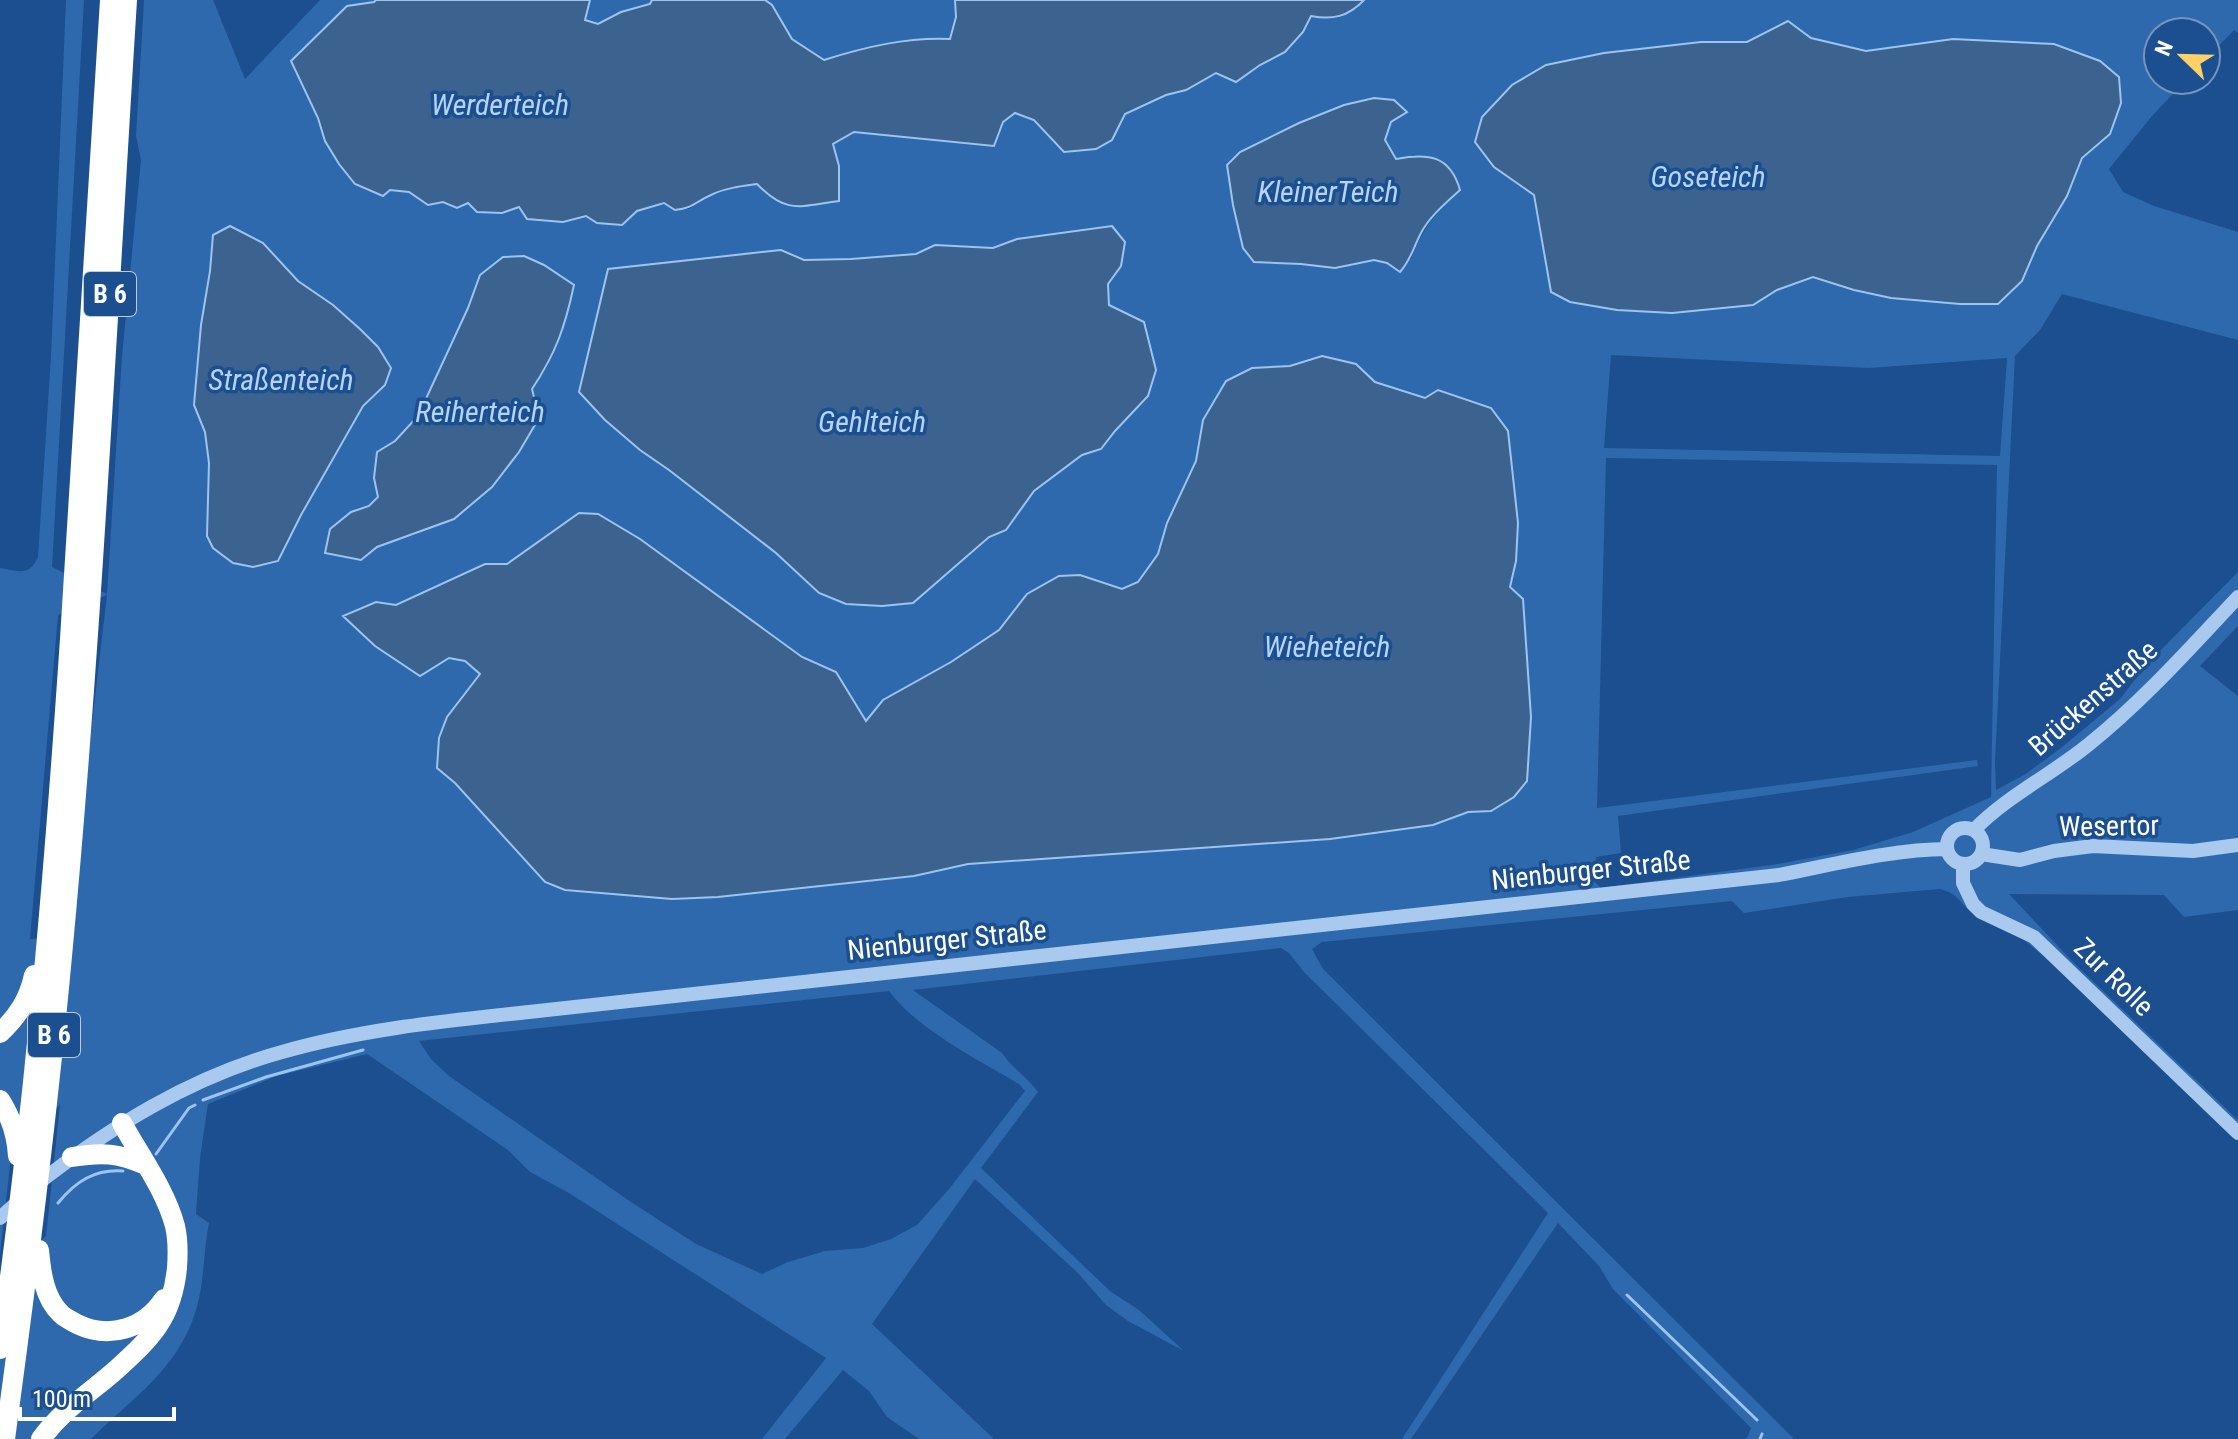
<svg xmlns="http://www.w3.org/2000/svg" width="2238" height="1439" viewBox="0 0 2238 1439" font-family="'Roboto Condensed',sans-serif">
	<style>
		.green { fill: #2e69ad; fill-rule: evenodd }
		.water { fill: #3c6290; stroke: #9cc4f0; stroke-width: 2 }
		.lines { fill: none; stroke-linecap: round; stroke-linejoin: round }
		.stream { stroke: #9cc4f0; stroke-width: 3 }
		.minor { stroke: #a9c9ee; stroke-width: 14 }
		.highway { stroke: #fff; stroke-width: 20 }
		.labels { text-anchor: middle; dominant-baseline: central; stroke-width: 7; stroke-linejoin: round; paint-order: stroke }
		.shield { fill: #1b4f8f; stroke: #bbcadd; stroke-width: 2 }
		.shield-label { font-size: 26px; font-weight: bold; fill: #fff }
		.street-label { font-size: 28px; fill: #fff; stroke: #1b4f8f }
		.water-label { font-size: 30px; font-style: italic; fill: #b5d3f5; stroke: #1b4f8f }
	</style>
	<rect width="100%" height="100%" fill="#1b4f8f"/>
	<!-- green -->
	<path class="green" d="M 66,0 L 84,0 L 52,567 L 107,594 L 122,356 L 141,160 L 136,136 L 144,0 L 213,0 L 245,79 L 320,0 L 376,0 L 375,2 L 347,6 L 291,62 L 318,118 L 325,141 L 390,190 L 409,192 L 428,205 L 443,202 L 519,207 L 563,222 L 586,216 L 597,223 L 621,225 C 645,203 657,201 689,209 C 714,193 728,188 757,184 L 768,196 L 839,166 L 833,144 L 854,132 L 993,146 L 1003,122 L 1015,113 L 1112,140 L 1125,114 L 1166,95 L 1186,90 L 1216,73 L 1237,82 L 1260,65 L 1285,52 L 1303,32 L 1311,16 L 1357,8 L 1364,0 L 2238,0 L 2238,33 L 2234,30 L 2206,59 L 2206,32 L 2158,32 L 2158,80 L 2186,80 L 2152,116 L 2109,169 L 2123,192 L 2154,206 L 2238,232 L 2238,340 L 2062,294 L 2040,330 L 2015,356 L 1995,762 L 1996,790 L 2024,775 L 2061,748 L 2120,699 L 2147,664 L 2238,572 L 2238,626 L 2200,666 L 2238,696 L 2238,910 L 2184,917 L 2164,895 L 2009,894 L 2074,963 L 2238,1120 L 2238,1141 L 2048,958 C 2036,952 2028,942 2017,935 C 2001,927 1984,922 1970,911 C 1957,900 1958,894 1940,889 L 1848,897 L 1744,913 L 1732,901 L 1322,942 L 1312,949 L 1323,969 L 1794,1439 L 1745,1439 L 1748,1436 L 1751,1428 L 1613,1289 L 1599,1266 L 1558,1223 L 1411,1439 L 1402,1439 L 1548,1213 L 1304,972 L 1289,953 L 1281,948 L 913,990 L 1002,1053 C 1013,1069 1026,1076 1038,1092 L 981,1168 L 1111,1292 L 1139,1310 L 1184,1351 L 1128,1321 L 1106,1305 L 1077,1272 L 975,1179 L 872,1324 L 994,1439 L 919,1439 L 887,1417 L 869,1391 L 843,1370 L 785,1439 L 762,1439 L 826,1358 L 569,1193 L 530,1172 L 508,1150 L 367,1054 L 277,1076 L 208,1104 L 200,1158 L 196,1214 L 209,1223 C 203,1252 205,1281 196,1310 C 178,1370 133,1397 91,1439 L 0,1439 L 0,1277 L 46,1236 L 60,1105 L 46,1117 L 11,1157 L 0,1254 L 0,568 C 18,571 29,577 38,557 L 51,357 ZM 1788,21 L 1811,38 L 1866,51 L 1953,39 L 2054,44 L 2110,134 L 2082,158 L 2067,196 L 2037,246 L 2022,281 L 1854,290 L 1813,276 L 1777,290 L 1753,305 L 1551,292 L 1512,85 L 1546,65 L 1604,53 L 1701,42 L 1747,42 ZM 1391,122 L 1385,140 L 1396,159 L 1414,155 L 1460,191 C 1434,215 1424,226 1411,259 L 1387,263 L 1374,260 L 1301,264 L 1272,264 L 1243,248 L 1233,205 L 1227,165 ZM 213,235 L 263,243 L 298,281 L 333,305 L 378,347 L 385,385 L 363,406 L 301,515 L 278,561 L 253,567 L 233,562 L 213,549 L 207,536 L 209,463 L 205,432 L 194,404 ZM 1017,239 L 1121,266 L 1108,284 L 1109,305 L 1144,323 L 1115,431 L 1101,449 L 1082,455 L 1034,491 L 1006,530 L 989,537 L 913,603 L 819,592 L 776,553 L 669,470 L 640,450 L 605,420 L 579,391 L 609,269 L 781,250 L 804,260 L 851,259 L 916,254 L 935,245 L 993,248 ZM 480,275 L 549,364 L 532,389 L 417,534 L 377,547 L 361,560 L 351,512 L 369,506 L 378,496 L 374,478 L 377,453 L 395,441 L 418,416 L 468,308 ZM 1611,355 L 1869,368 L 2007,358 L 2000,456 L 1604,448 ZM 1322,356 L 1356,364 L 1375,382 L 1425,398 L 1438,390 L 1491,408 L 1508,431 L 1518,523 L 1516,561 L 1510,587 L 1523,599 L 1531,717 L 1527,781 L 1491,811 L 1468,812 L 1433,825 L 1330,839 L 968,864 L 914,876 L 718,897 L 671,899 L 565,890 L 496,826 L 455,783 L 437,768 L 447,717 L 480,674 C 463,660 458,653 437,665 L 343,617 L 376,602 L 396,605 L 485,564 L 507,564 L 579,513 L 640,539 L 802,657 L 836,672 L 866,722 L 999,630 L 1027,594 L 1080,575 L 1122,589 L 1138,582 L 1158,554 L 1167,523 L 1196,461 L 1203,420 L 1252,368 L 1290,366 ZM 1606,458 L 1997,465 L 1991,797 L 1913,832 L 1853,850 L 1778,864 L 1601,888 L 1595,882 L 1596,857 L 1621,853 L 1618,816 L 1978,766 L 1977,760 L 1597,808 ZM 107,595 L 67,937 L 30,939 L 58,615 ZM 889,991 C 918,1030 977,1059 1019,1084 L 1025,1091 L 949,1189 L 917,1225 L 891,1239 L 863,1248 L 825,1251 L 788,1262 L 762,1274 L 696,1244 L 631,1202 L 449,1076 L 431,1059 L 419,1041 Z
		M 590,0 L 652,0 L 650,4 L 621,12 L 598,24 L 584,20 Z
		M 765,0 L 955,0 L 956,17 L 950,39 C 907,36 864,47 824,60 L 792,39 L 772,5 Z"/>
	<!-- water -->
	<path class="water" d="M 376,0 L 590,0 L 585,20 L 598,24 L 621,12 L 650,4 L 652,0 L 765,0 L 772,5 L 792,39 L 824,60 C 865,47 907,37 950,39 L 956,17 L 955,0 L 1364,0 C 1348,17 1332,20 1311,16 L 1303,32 L 1285,52 L 1260,65 L 1236,82 L 1216,73 L 1186,90 L 1166,95 L 1125,114 L 1112,140 L 1096,149 L 1064,152 L 1034,120 L 1015,113 L 1003,122 L 994,146 L 854,132 L 833,144 L 839,166 L 839,201 C 800,206 787,215 757,184 C 742,186 725,188 711,195 C 695,202 694,208 675,210 L 664,203 L 637,211 L 622,225 L 597,223 L 586,216 L 563,222 L 527,219 L 519,207 L 502,213 L 477,212 L 468,203 L 457,208 L 443,202 L 428,205 L 409,192 L 390,190 L 383,196 L 355,184 L 339,164 L 325,141 L 318,118 L 291,61 L 347,6 L 374,2 Z
		M 1788,21 L 1811,38 L 1866,51 L 1953,39 L 2054,44 L 2100,61 L 2119,77 L 2121,103 L 2110,134 L 2082,158 L 2067,196 L 2037,246 L 2022,281 L 1998,304 L 1960,304 L 1891,298 L 1854,290 L 1813,277 L 1777,290 L 1753,305 L 1672,313 L 1617,310 L 1570,302 L 1551,292 L 1534,195 L 1494,167 L 1475,142 L 1482,117 L 1512,85 L 1546,65 L 1604,53 L 1701,42 L 1747,42 Z
		M 1374,98 L 1394,100 L 1407,112 L 1391,122 L 1385,140 L 1396,159 C 1428,153 1450,155 1460,190 C 1446,203 1430,216 1421,233 C 1413,248 1412,258 1400,272 L 1387,263 L 1374,260 L 1335,268 L 1301,264 L 1254,262 L 1243,248 L 1233,205 L 1227,165 L 1240,152 L 1299,123 L 1344,105 Z
		M 230,226 L 263,243 L 298,281 L 333,305 L 360,329 L 378,347 L 391,368 L 385,385 L 363,406 L 301,515 L 278,561 L 253,567 L 233,563 L 213,548 L 207,536 L 209,463 L 205,432 L 194,405 L 201,325 L 210,271 L 213,235 Z
		M 1112,226 L 1125,242 L 1121,266 L 1108,284 L 1109,305 L 1144,322 L 1156,370 L 1148,396 L 1115,431 L 1101,449 L 1082,455 L 1034,491 L 1006,530 L 989,537 L 913,603 L 882,606 L 846,604 L 819,593 L 776,553 L 669,470 L 640,450 L 605,420 L 579,392 L 608,269 L 781,250 L 804,260 L 851,259 L 916,254 L 935,245 L 993,248 L 1017,239 Z
		M 524,256 L 544,265 L 574,285 C 565,327 556,353 532,389 L 539,418 L 519,452 L 492,487 L 454,519 L 377,547 L 361,560 L 325,553 L 330,529 L 351,512 L 369,506 L 378,497 L 374,478 L 377,452 L 395,441 L 418,416 L 468,308 L 480,275 L 503,257 Z
		M 1322,356 L 1356,364 L 1375,382 L 1425,398 L 1438,390 L 1491,408 L 1508,431 L 1518,523 L 1516,561 L 1510,587 L 1523,599 L 1531,717 L 1527,781 L 1514,797 L 1491,811 L 1468,812 L 1433,825 L 1330,839 L 968,864 L 914,876 L 718,897 L 672,899 L 565,890 L 545,882 L 455,783 L 437,768 L 439,738 L 447,717 L 480,674 L 465,661 L 449,658 L 420,676 L 375,646 L 343,616 L 376,602 L 396,605 L 485,564 L 507,564 L 579,513 L 598,514 L 640,539 L 802,657 L 836,672 L 866,721 L 883,700 L 951,662 L 999,630 L 1027,594 L 1059,576 L 1080,575 L 1122,589 L 1138,582 L 1158,554 L 1167,523 L 1196,461 L 1203,420 L 1226,381 L 1252,368 L 1290,366 Z"/>
	<g class="lines">
		<!-- stream -->
		<path class="stream" d="M 203,1100 L 266,1077 L 363,1050
			M 156,1154 L 189,1108 L 195,1105
			M 58,1203 C 76,1181 95,1169 123,1171
			M 1627,1295 L 1757,1420
			M 1760,1439 L 1762,1434"/>
		<!-- minor -->
		<path class="minor" d="M1947 846a18 18 0 1 1 36 0a18 18 0 1 1-36 0Z
			M 1974,830 C 2007,796 2051,775 2088,745 C 2143,701 2190,648 2238,597
			M 1981,854 L 2020,860 L 2054,851 L 2093,846 L 2193,851 L 2238,845
			M 1963,864 L 1963,883 L 1973,904 L 1981,912 L 2034,937 L 2238,1133
			M 36,1185 C 110,1127 191,1077 282,1052 C 362,1029 446,1021 529,1012 L 1779,875 C 1831,865 1894,849 1947,849
			M 0,1218 L 21,1199"/>
		<!-- highway -->
		<path class="highway" d="M 0,1033 C 18,1016 29,999 34,975
			M 0,1100 C 11,1117 17,1136 18,1156
			M 72,1157 C 103,1152 117,1153 146,1165
			M 39,1250 C 41,1272 44,1298 61,1314 C 65,1318 72,1321 77,1324 C 110,1340 145,1328 164,1299
			M 0,1349 C 34,1114 54,876 70,639 C 85,426 98,213 110,0
			M 5,1439 C 27,1278 47,1118 62,956 C 92,638 107,319 127,0
			M 41,1439 C 63,1409 90,1393 117,1369 C 152,1337 172,1318 177,1268 C 178,1254 178,1239 175,1226 C 165,1189 140,1156 122,1123"/>
	</g>
	<g class="labels">
		<!-- shield labels -->
		<g class="shield">
			<rect x="84" y="272" width="52" height="44" rx="6"/>
			<rect x="28" y="1013" width="52" height="44" rx="6"/>
		</g>
		<g class="shield-label">
			<text x="110" y="294">B 6</text>
			<text x="54" y="1035">B 6</text>
		</g>
		<!-- street labels -->
		<g class="street-label">
			<text transform="translate(2093 698) rotate(-41)">Brückenstraße</text>
			<text transform="translate(2109 826) rotate(-1)">Wesertor</text>
			<text transform="translate(1591 870) rotate(-6)">Nienburger Straße</text>
			<text transform="translate(947 940) rotate(-6)">Nienburger Straße</text>
			<text transform="translate(2114 977) rotate(44)">Zur Rolle</text>
		</g>
		<!-- water labels -->
		<g class="water-label">
			<text x="500" y="104">Werderteich</text>
			<text x="1708" y="176">Goseteich</text>
			<text x="1328" y="191">KleinerTeich</text>
			<text x="281" y="379">Straßenteich</text>
			<text x="480" y="411">Reiherteich</text>
			<text x="872" y="421">Gehlteich</text>
			<text x="1327" y="646">Wieheteich</text>
		</g>
	</g>
	<!-- north arrow -->
	<g transform="translate(2182 56) rotate(293)"><circle r="38" fill="#1b4f8f" stroke="#7695bc" stroke-width="2"/>
	<path d="M0-6L14 30L0 20L-14 30Z" fill="#ffd166"/>
	<text y="-12" font-size="22" font-weight="bold" text-anchor="middle" fill="#ffffff">N</text>
	</g>
	<!-- scale -->
	<path d="M20 1407v12h154v-12" fill="none" stroke="#ffffff" stroke-width="4"/>
	<text x="32" y="1407" font-size="24" fill="#ffffff" stroke="#1b4f8f" stroke-width="6" paint-order="stroke">100 m</text>
</svg>
